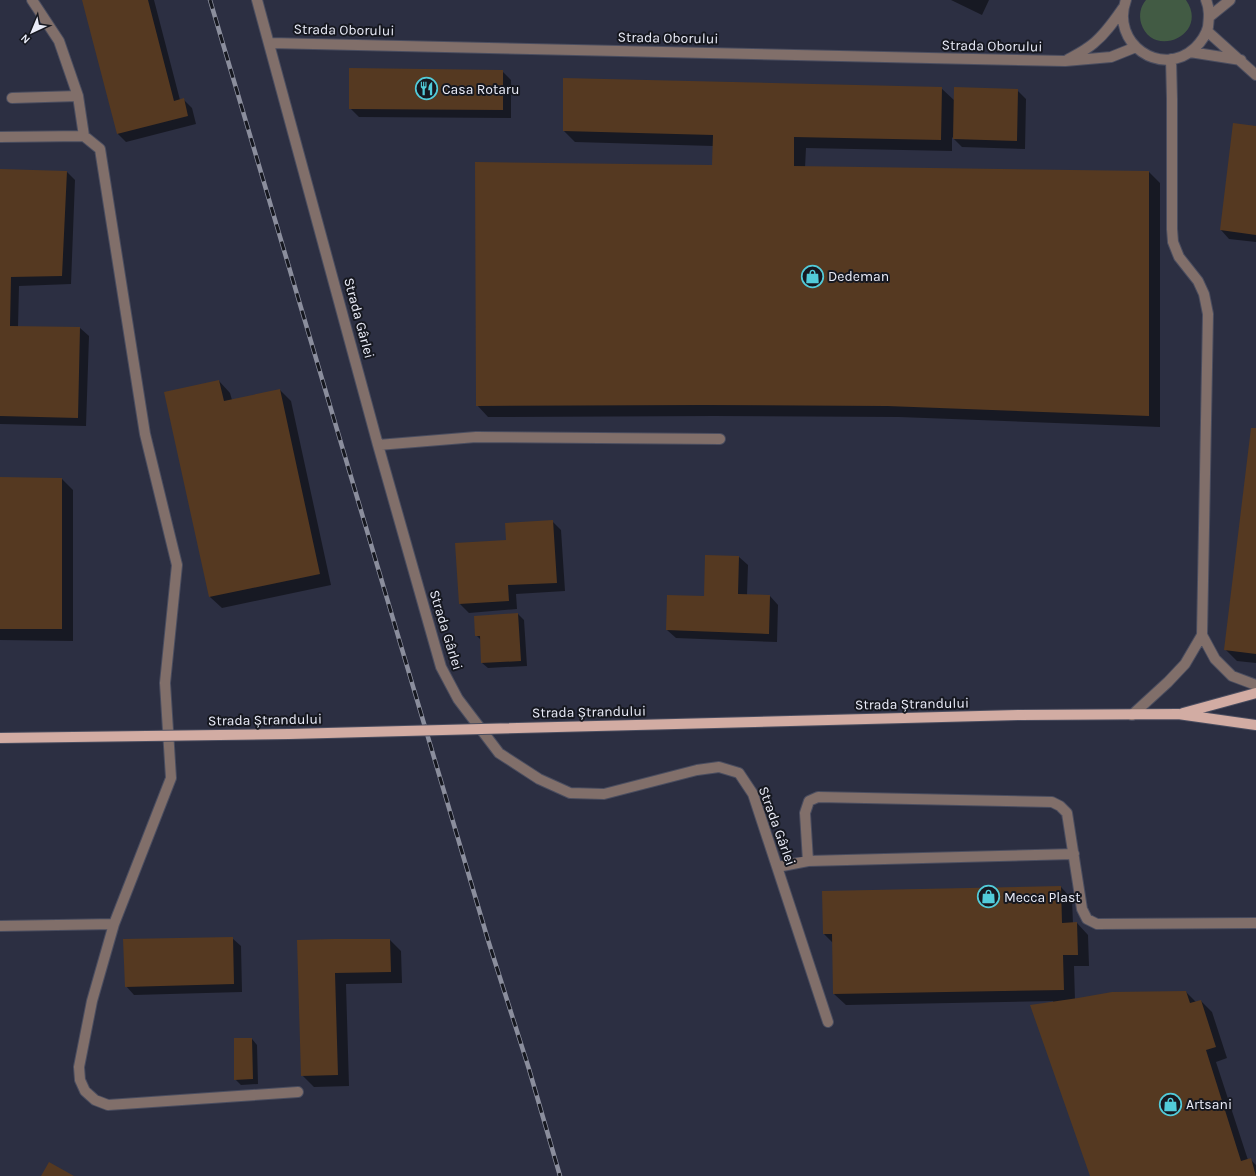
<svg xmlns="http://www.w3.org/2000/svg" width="1256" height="1176" viewBox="0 0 1256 1176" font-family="Karla,sans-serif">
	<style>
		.green { fill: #425b44 }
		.shadow { fill: #0007 }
		.building { fill: #553921 }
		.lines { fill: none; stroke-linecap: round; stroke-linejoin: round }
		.minor-casing { stroke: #4a4d5f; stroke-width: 12 }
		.major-casing { stroke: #4a4d5f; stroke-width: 12 }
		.minor { stroke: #816f6a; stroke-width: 10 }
		.major { stroke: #d2aca3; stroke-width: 10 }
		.rail-casing { stroke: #8b8e9d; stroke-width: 4.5 }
		.rail { stroke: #161820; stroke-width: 3; stroke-dasharray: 9; stroke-linecap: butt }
		.major-bridge-casing { stroke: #4a4d5f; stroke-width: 12; stroke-linecap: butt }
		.major-bridge { stroke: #d2aca3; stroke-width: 10 }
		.labels { text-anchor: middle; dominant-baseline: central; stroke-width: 4; stroke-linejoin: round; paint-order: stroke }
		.street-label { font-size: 14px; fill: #eaecf8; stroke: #161820 }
		.poi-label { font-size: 14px; fill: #eaecf8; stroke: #161820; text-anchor: start }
	</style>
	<rect width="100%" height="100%" fill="#2c2f42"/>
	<!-- green -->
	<path class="green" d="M 1146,0 L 1186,0 C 1210,35 1152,60 1141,23 C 1139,15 1140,7 1146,0 Z"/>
	<!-- shadow -->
	<path class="shadow" d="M 83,0 L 154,0 L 180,100 L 183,99 L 192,108 L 196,124 L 126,142 L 118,134 Z
		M 951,0 L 989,0 L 982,15 Z
		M 502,71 L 511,80 L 511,118 L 359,117 L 350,108 Z
		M 941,88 L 955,101 L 1017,90 L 1026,99 L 1025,149 L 962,147 L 952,137 L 952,151 L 806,148 L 805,168 L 1149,172 L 1160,183 L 1160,427 L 899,417 L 714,416 L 488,417 L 477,405 L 713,166 L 713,146 L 575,142 L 564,131 Z
		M 1256,127 L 1256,242 L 1229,239 L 1221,230 Z
		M 0,170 L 67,172 L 75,180 L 71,284 L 19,286 L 18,327 L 80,328 L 89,336 L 86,426 L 0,424 Z
		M 219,381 L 230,393 L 232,400 L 280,390 L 291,401 L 331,585 L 222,608 L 210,597 L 166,393 Z
		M 1256,429 L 1256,663 L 1237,661 L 1225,649 Z
		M 0,478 L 62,479 L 73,490 L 73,641 L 0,640 Z
		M 552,521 L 561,530 L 565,591 L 516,594 L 517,609 L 469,613 L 460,604 L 507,541 Z
		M 706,556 L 739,557 L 748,565 L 747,595 L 770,596 L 778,605 L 777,642 L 676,638 L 667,630 L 705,597 Z
		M 518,614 L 524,620 L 527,666 L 488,668 L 482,663 L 481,640 L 476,635 Z
		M 1061,887 L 1072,899 L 1073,924 L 1077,923 L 1088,935 L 1089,966 L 1074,966 L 1075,1000 L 1186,992 L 1196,1002 L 1201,1001 L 1212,1012 L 1227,1058 L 1216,1062 L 1248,1160 L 1250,1159 L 1256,1165 L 1256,1176 L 1091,1176 L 1053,1001 L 846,1005 L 834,994 L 833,943 L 824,934 Z
		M 232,938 L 241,946 L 242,992 L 134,995 L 126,986 Z
		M 390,940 L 401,951 L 402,983 L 346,984 L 349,1086 L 314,1087 L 302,1075 L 298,941 Z
		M 252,1039 L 257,1045 L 258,1084 L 241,1085 L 235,1079 Z"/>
	<!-- building -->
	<path class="building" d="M 82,0 L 148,0 L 174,101 L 184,98 L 188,116 L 117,134 Z
		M 349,68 L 503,70 L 503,110 L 349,109 Z
		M 563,78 L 942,87 L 941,140 L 794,137 L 794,166 L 1149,171 L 1149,416 L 887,406 L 702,405 L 476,406 L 475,162 L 712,165 L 713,135 L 563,131 Z
		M 954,87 L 1018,89 L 1017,141 L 953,139 Z
		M 1233,123 L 1256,126 L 1256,235 L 1220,230 Z
		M 0,169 L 67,171 L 62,276 L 11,277 L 10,326 L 80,327 L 78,418 L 0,416 Z
		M 219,380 L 224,401 L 280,389 L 320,574 L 209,597 L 164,392 Z
		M 1251,428 L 1256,428 L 1256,654 L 1224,650 Z
		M 0,477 L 62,478 L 62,629 L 0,629 Z
		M 553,520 L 557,583 L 508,585 L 509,601 L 459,604 L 455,543 L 506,540 L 505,523 Z
		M 705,555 L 739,556 L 738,594 L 770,595 L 769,634 L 666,630 L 667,595 L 704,596 Z
		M 518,613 L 521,661 L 481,663 L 480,636 L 475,636 L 474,616 Z
		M 1061,886 L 1062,923 L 1077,922 L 1078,955 L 1063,955 L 1064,990 L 833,994 L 832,934 L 823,934 L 822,891 Z
		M 233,937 L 234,984 L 125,987 L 123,939 Z
		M 334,939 L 390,939 L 391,972 L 335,973 L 338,1075 L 301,1076 L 297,940 Z
		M 1186,991 L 1190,1003 L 1201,1000 L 1216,1047 L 1206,1050 L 1241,1161 L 1251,1158 L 1256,1176 L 1090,1176 L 1030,1005 L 1078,998 L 1112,992 Z
		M 234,1038 L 252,1038 L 253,1079 L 234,1080 Z
		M 49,1162 L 74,1176 L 41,1176 Z"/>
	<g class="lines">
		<defs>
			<path id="minor" d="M 32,0 L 59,41 L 78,96 L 84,136
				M 257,0 L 378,445 L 441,667 L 458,699 L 499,753 L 539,779 L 570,793 L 604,794 L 697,770 L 719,767 L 739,773 L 753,794 L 828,1022
				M 1126,0 C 1110,43 1161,79 1195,48 C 1201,42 1206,35 1208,27 C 1209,18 1210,9 1206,0
				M 1209,17 L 1230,0
				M 1207,31 L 1256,75
				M 270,43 L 1065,61 L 1111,57 L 1136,47
				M 1190,52 L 1241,60
				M 1171,59 L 1172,99 L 1172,229 L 1173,242 L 1179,257 L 1198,281 L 1204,294 L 1208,314 L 1202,635 L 1215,659 L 1232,676 L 1256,685
				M 1067,60 C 1076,55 1086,50 1094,43 C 1106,33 1114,21 1123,8
				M 12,98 L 78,96
				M 0,137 L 84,136 L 100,149 L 145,434 L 177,565 L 165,683 L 171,778 L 114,924
				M 378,445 L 476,437 L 720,439
				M 1132,715 L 1168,682 L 1185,664 L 1202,635
				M 808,861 L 805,813 L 809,801 L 818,797 L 1052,802 L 1060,806 L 1067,813 L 1082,909 L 1087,919 L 1097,924 L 1256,923
				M 777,867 L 808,861 L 1074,854
				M 0,926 L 114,924 L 92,1001 L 79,1067 L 80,1080 L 85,1091 L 95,1100 L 108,1105 L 298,1092"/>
			<path id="major" d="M 1183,713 L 1256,693
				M 1020,715 L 1178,714 L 1256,725"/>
		</defs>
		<!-- minor casing -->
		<use href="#minor" class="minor-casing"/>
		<!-- major casing -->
		<use href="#major" class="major-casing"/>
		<!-- minor -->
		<use href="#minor" class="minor"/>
		<!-- major -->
		<use href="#major" class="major"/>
		<defs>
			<path id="rail" d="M 210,0 L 488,940 L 529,1069 L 560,1176"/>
		</defs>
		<!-- rail casing -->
		<use href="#rail" class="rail-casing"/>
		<!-- rail -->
		<use href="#rail" class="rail"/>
		<defs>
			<path id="major-bridge" d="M 0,738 L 289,734 L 1020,715"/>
		</defs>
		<!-- major-bridge casing -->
		<use href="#major-bridge" class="major-bridge-casing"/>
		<!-- major-bridge -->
		<use href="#major-bridge" class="major-bridge"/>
	</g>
	<!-- icons -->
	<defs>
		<symbol id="restaurant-ring" viewBox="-11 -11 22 22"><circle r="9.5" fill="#161820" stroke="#52cbd9" stroke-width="1.5"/><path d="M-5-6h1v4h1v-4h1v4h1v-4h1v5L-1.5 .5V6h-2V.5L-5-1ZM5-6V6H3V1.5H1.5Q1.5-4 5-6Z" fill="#52cbd9"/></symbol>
		<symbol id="shop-ring" viewBox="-11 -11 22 22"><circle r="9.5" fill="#161820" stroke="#52cbd9" stroke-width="1.5"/><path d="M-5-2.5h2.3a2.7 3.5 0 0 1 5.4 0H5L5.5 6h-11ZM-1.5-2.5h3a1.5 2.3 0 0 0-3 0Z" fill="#52cbd9"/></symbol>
	</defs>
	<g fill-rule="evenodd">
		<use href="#restaurant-ring" x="414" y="76" width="25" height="25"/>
		<use href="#shop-ring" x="800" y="264" width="25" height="25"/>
		<use href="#shop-ring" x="976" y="884" width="25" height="25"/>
		<use href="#shop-ring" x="1158" y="1092" width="25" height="25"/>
	</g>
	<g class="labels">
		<!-- street labels -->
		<g class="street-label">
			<text transform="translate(344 30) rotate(1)">Strada Oborului</text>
			<text transform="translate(668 38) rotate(1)">Strada Oborului</text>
			<text transform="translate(992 46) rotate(1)">Strada Oborului</text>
			<text transform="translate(359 318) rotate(75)">Strada Gârlei</text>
			<text transform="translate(446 630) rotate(73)">Strada Gârlei</text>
			<text transform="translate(912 704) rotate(-1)">Strada Ștrandului</text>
			<text transform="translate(589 712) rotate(-1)">Strada Ștrandului</text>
			<text transform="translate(265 720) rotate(-1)">Strada Ștrandului</text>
			<text transform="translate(777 826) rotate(70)">Strada Gârlei</text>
		</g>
		<!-- poi labels -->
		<g class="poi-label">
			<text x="442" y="89">Casa Rotaru</text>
			<text x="828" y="276">Dedeman</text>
			<text x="1004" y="897">Mecca Plast</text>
			<text x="1186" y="1104">Artsani</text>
		</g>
	</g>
	<!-- north arrow -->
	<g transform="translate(32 32) rotate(224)" stroke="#161820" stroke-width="3" paint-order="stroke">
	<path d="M0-3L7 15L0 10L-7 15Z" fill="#eaecf8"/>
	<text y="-6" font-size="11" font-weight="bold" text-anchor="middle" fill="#eaecf8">N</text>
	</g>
</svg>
